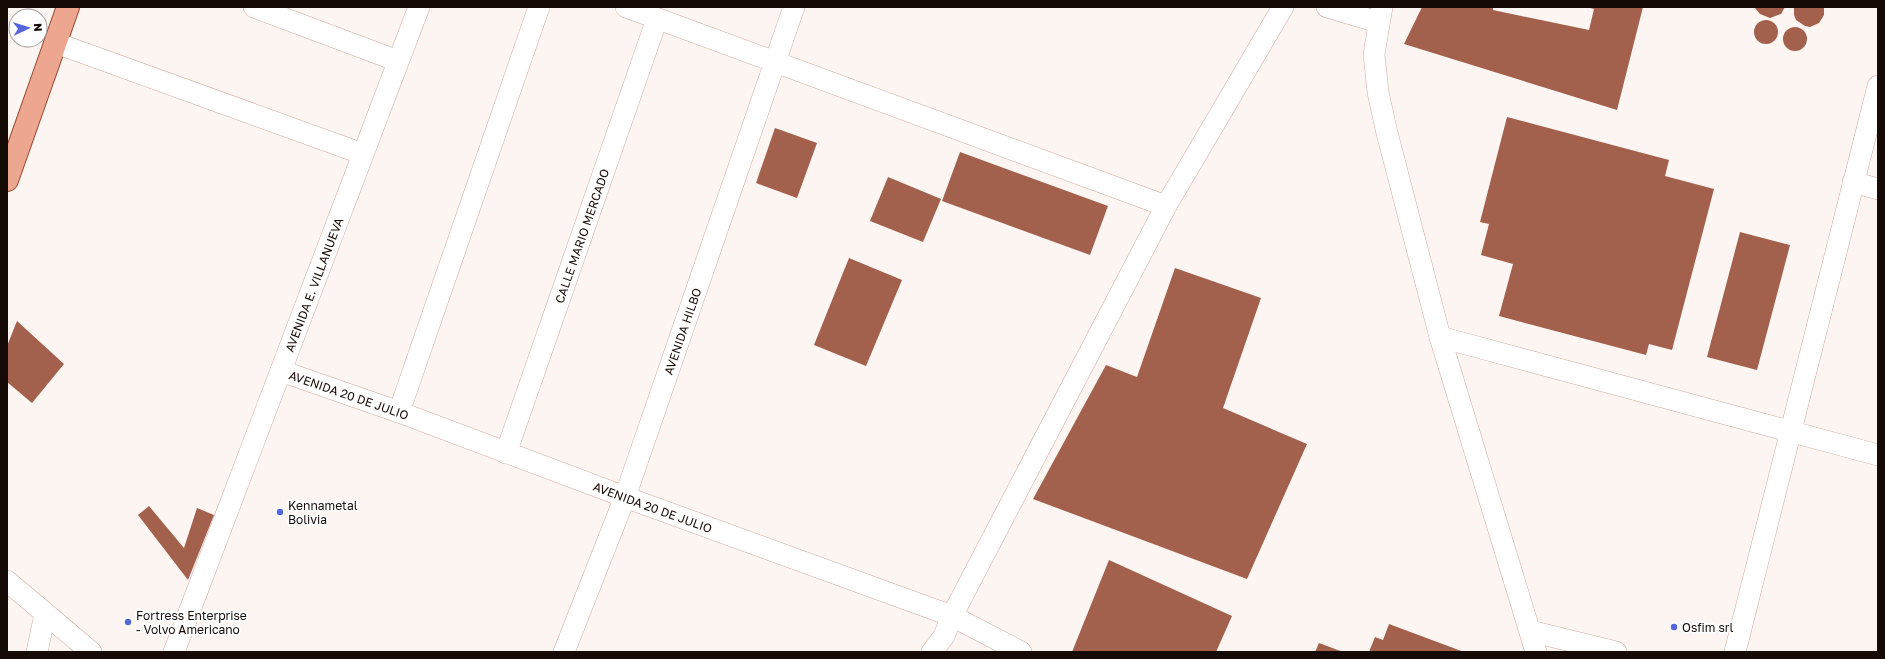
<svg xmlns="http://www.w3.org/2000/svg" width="1885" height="659" viewBox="0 0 1885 659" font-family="'Golos Text',sans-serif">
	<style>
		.building { fill: #a3604c }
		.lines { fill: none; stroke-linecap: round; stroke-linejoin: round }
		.minor-casing { stroke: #cfaba0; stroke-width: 22 }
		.major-casing { stroke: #9a482f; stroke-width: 24 }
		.minor { stroke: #fff; stroke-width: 21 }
		.major { stroke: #eda68f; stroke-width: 22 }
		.poi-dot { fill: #5666dd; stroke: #fff; stroke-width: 1.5 }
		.labels { text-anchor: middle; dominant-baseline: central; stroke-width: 3.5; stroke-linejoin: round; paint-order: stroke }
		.street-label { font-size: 12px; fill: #160a07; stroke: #fff }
		.poi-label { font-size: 12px; fill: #160a07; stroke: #fff; text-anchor: start }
	</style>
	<rect width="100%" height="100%" fill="#fdf5f2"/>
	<!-- building -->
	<path class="building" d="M 1422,7 L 1493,7 L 1493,10 L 1589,30 L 1594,9 L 1587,7 L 1643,7 L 1617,110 L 1404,44 Z
		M 1754,7 L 1785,7 L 1781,14 L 1770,18 L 1760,14 Z
		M 1794,7 L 1824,7 L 1824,15 L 1819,23 L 1810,27 L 1805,26 L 1796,20 L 1794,15 Z
		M1754 32a12 12 0 1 1 24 0a12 12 0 1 1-24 0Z
		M1783 39a12 12 0 1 1 24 0a12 12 0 1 1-24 0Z
		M 1507,117 L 1669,160 L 1665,176 L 1714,189 L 1672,350 L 1649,344 L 1646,355 L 1499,316 L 1513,264 L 1481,255 L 1489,224 L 1480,222 Z
		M 775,128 L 817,143 L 797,198 L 756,183 Z
		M 960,152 L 1108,206 L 1090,255 L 942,201 Z
		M 888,177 L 941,199 L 923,242 L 870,221 Z
		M 1740,232 L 1790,245 L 1757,370 L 1707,357 Z
		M 849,258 L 902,280 L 866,366 L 814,345 Z
		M 1175,268 L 1261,298 L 1223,408 L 1307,444 L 1247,579 L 1033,499 L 1106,365 L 1137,377 Z
		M 17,321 L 64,364 L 32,403 L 7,382 L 7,346 Z
		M 149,506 L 184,548 L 197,508 L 214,515 L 188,580 L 138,515 Z
		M 1109,560 L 1232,616 L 1216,652 L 1072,652 Z
		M 1389,624 L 1464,652 L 1369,652 L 1375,637 L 1383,640 Z
		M 1319,643 L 1343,652 L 1315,652 Z"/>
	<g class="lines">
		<defs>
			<g id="minor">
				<path d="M 254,7 L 398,61"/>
				<path d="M 626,7 L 1166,206"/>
				<path d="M 1327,7 L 1378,22"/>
				<path d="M 1382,7 L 1374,54 L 1378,92 L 1386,129 L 1440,337 L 1536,652"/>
				<path d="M 56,43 L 363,154"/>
				<path d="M 1853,182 L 1878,189"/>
				<path d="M 1440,337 L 1878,455"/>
				<path id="s1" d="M 281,371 L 399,412 L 625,497 L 952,616 L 1021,652"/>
				<path d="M 399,412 L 539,7"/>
				<path id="s2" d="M 506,453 L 657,19"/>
				<path d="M 7,581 L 91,652"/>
				<path d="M 1530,631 L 1616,652"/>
				<path d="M 37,652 L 45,614"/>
				<path id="s3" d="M 174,652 L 419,7"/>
				<path id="s4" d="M 564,652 L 625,497 L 794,7"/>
				<path d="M 932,652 L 944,636 L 952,616 L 1166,206 L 1283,7"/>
				<path d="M 1735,652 L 1878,86"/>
			</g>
			<path id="major" d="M 7,180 L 68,7"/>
		</defs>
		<!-- minor casing -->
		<use href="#minor" class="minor-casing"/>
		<!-- major casing -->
		<use href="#major" class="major-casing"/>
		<!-- minor -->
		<use href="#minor" class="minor"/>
		<!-- major -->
		<use href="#major" class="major"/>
	</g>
	<!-- markers -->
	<g class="poi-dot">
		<circle cx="280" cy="512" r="4"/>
		<circle cx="128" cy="622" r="4"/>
		<circle cx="1674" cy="627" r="4"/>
	</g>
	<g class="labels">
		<!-- street labels -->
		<g class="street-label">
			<text stroke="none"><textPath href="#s2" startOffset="230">CALLE MARIO MERCADO</textPath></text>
			<text stroke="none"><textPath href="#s3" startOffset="393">AVENIDA E. VILLANUEVA</textPath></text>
			<text stroke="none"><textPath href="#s4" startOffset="342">AVENIDA HILBO</textPath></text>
			<text stroke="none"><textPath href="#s1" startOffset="72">AVENIDA 20 DE JULIO</textPath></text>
			<text stroke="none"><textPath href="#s1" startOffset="396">AVENIDA 20 DE JULIO</textPath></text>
		</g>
		<!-- poi labels -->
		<g class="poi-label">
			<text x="288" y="505">Kennametal<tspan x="288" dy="14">Bolivia</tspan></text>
			<text x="136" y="615">Fortress Enterprise<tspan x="136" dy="14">- Volvo Americano</tspan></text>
			<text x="1682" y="627">Osfim srl</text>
		</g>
	</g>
	<!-- border -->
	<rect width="1885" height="659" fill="none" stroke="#160a07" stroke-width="16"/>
	<!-- north arrow -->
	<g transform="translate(28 28) rotate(86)"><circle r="19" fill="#ffffff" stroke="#a29d9c"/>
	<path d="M0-3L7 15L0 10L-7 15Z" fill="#5666dd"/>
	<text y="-6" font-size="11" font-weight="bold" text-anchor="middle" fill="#160a07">N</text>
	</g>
</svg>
